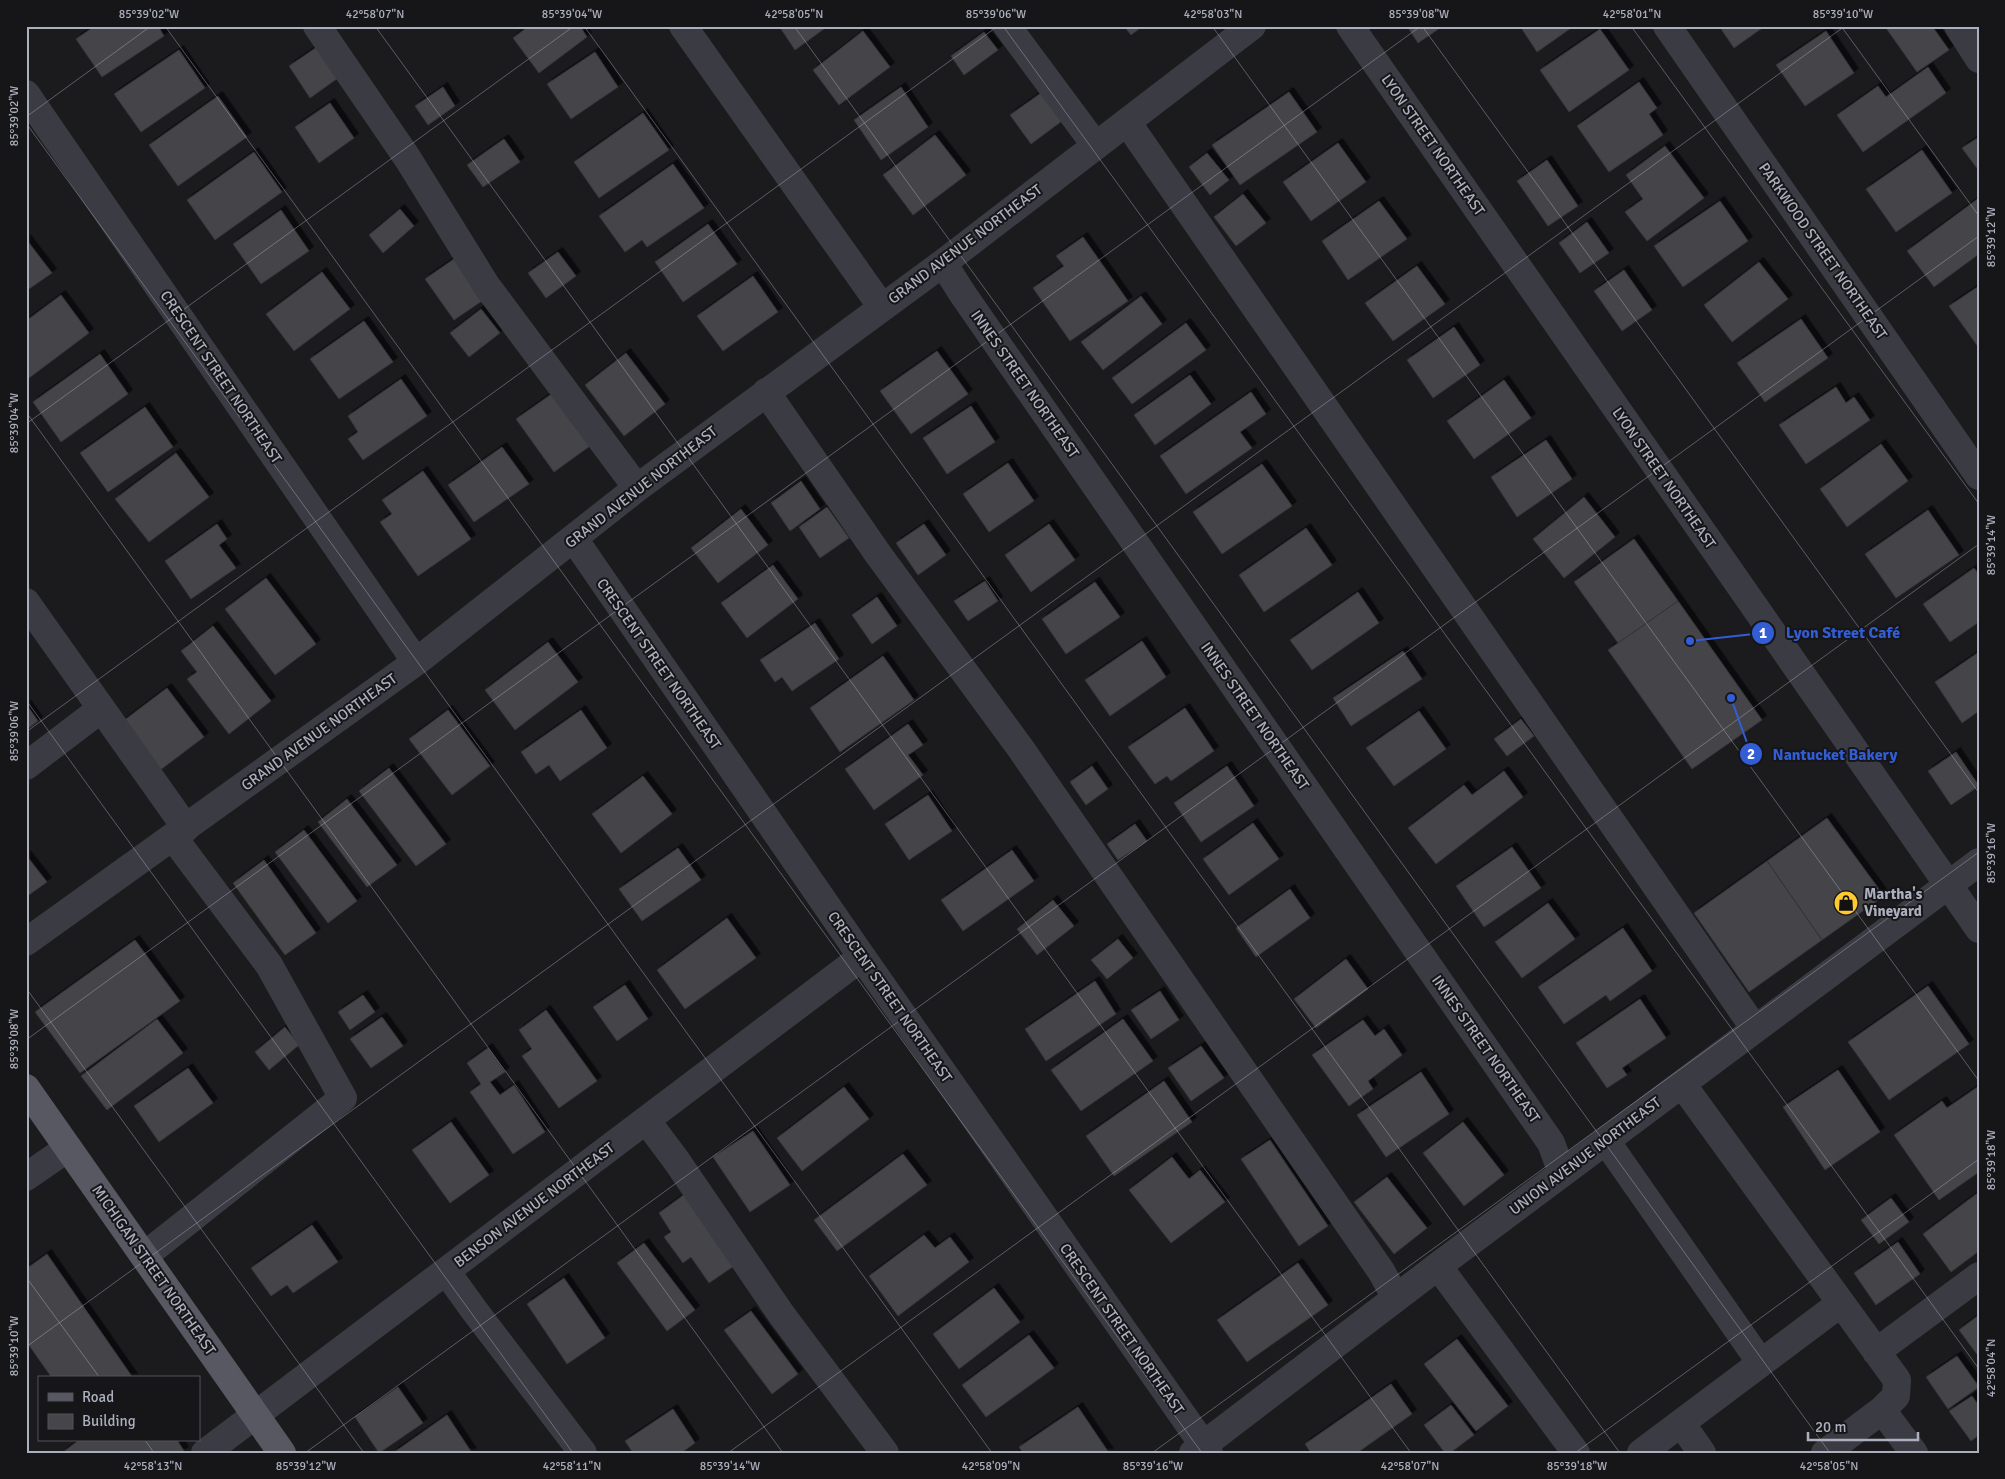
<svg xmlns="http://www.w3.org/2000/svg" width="2005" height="1479" viewBox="0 0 2005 1479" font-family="Signika,sans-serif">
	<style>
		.building { fill: #45454a; stroke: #353439; filter: url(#shadow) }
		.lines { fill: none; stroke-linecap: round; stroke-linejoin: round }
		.minor { stroke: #3b3c43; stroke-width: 28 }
		.major { stroke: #575862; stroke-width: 28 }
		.ticks { fill: none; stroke: #acb0be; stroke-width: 1; stroke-opacity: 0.45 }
		.labels { text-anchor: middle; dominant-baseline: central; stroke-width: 4; stroke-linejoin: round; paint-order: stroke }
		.street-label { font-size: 15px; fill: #acb0be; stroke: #161518 }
		.poi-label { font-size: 15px; font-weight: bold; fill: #acb0be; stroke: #161518; text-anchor: start }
		.leader { fill: none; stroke: #325dd4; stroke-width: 2 }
		.callout-dot { fill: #325dd4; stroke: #161518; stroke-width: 2 }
		.mark-label { font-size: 15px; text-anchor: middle; font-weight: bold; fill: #fff }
		.callout-label { font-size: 16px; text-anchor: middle; font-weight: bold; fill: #325dd4; stroke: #161518; stroke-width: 4; stroke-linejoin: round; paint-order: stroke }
		.neatline { fill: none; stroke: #acb0be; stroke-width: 2 }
		.ticks-label { font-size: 12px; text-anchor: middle; fill: #acb0be }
	</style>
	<defs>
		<filter id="shadow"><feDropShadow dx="4.5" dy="-4.5" stdDeviation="0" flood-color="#0009"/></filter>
	</defs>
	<rect width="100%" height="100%" fill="#1b1a1d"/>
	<!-- building -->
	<path class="building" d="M 95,26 L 158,26 L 164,36 L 102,77 L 76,39 Z
		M 529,26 L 580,26 L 587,37 L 539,73 L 513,38 Z
		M 779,26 L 828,26 L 795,50 Z
		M 1124,26 L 1143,26 L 1131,35 Z
		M 1407,26 L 1443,26 L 1418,43 Z
		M 1520,26 L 1574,26 L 1537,52 Z
		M 1719,26 L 1765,26 L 1734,48 Z
		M 1889,26 L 1932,26 L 1949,50 L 1917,72 L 1886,28 Z
		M 1600,29 L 1629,70 L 1569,112 L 1540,70 Z
		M 863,31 L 890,67 L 839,105 L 813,70 Z
		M 1826,31 L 1854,73 L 1805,106 L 1776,65 Z
		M 984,32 L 998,50 L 964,75 L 951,56 Z
		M 317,47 L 338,78 L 310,98 L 289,66 Z
		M 179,50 L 205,88 L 141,132 L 114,94 Z
		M 595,52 L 618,87 L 571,119 L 547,84 Z
		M 1928,67 L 1946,93 L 1863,152 L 1837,115 L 1878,86 L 1886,97 Z
		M 1639,82 L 1657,108 L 1649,114 L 1663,135 L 1609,172 L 1577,126 Z
		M 443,87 L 455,106 L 428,125 L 415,106 Z
		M 901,87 L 928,127 L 881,160 L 854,120 Z
		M 1289,92 L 1317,132 L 1240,185 L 1212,145 Z
		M 1041,93 L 1062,121 L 1031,144 L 1010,115 Z
		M 218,96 L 247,137 L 178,186 L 149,145 Z
		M 330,103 L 354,138 L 319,163 L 295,127 Z
		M 643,113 L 669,150 L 599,198 L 574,162 Z
		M 935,135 L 966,175 L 913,215 L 883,175 Z
		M 1979,137 L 1979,171 L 1962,148 Z
		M 504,139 L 520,162 L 483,187 L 467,165 Z
		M 1338,143 L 1366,182 L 1311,221 L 1283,182 Z
		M 1665,146 L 1704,198 L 1647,241 L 1625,212 L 1643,199 L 1626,175 Z
		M 1922,150 L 1952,193 L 1896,232 L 1866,189 Z
		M 254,152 L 282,192 L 215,240 L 187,200 Z
		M 1207,153 L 1229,180 L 1210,195 L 1189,167 Z
		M 1547,160 L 1578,206 L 1548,226 L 1517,181 Z
		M 673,164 L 704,208 L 647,247 L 642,240 L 625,252 L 599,216 Z
		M 1243,194 L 1266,223 L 1236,246 L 1214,217 Z
		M 1979,198 L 1979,254 L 1934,287 L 1907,251 Z
		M 1379,201 L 1407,239 L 1348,280 L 1322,241 Z
		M 1720,201 L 1748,241 L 1683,287 L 1654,246 Z
		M 400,209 L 414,226 L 383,253 L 369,235 Z
		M 281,210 L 309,251 L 261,284 L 233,244 Z
		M 1587,222 L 1609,253 L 1580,273 L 1559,243 Z
		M 708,224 L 737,264 L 683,302 L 655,262 Z
		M 1083,237 L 1128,301 L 1070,341 L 1033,288 L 1064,266 L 1056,256 Z
		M 26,239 L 52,273 L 26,291 Z
		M 558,252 L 576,276 L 546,298 L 528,273 Z
		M 454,259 L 482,301 L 454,320 L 425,279 Z
		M 1759,262 L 1788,299 L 1732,342 L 1704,305 Z
		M 1417,266 L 1445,304 L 1393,341 L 1365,303 Z
		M 1624,270 L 1652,310 L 1622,331 L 1594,291 Z
		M 322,272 L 350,309 L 294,351 L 266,314 Z
		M 753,276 L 778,312 L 723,351 L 697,316 Z
		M 1979,286 L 1979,348 L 1949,306 Z
		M 61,295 L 89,333 L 29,378 L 26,374 L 26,321 Z
		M 1141,296 L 1162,324 L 1103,370 L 1081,342 Z
		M 481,309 L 500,333 L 469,357 L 450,333 Z
		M 1801,319 L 1828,358 L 1765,402 L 1737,363 Z
		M 364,321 L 393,362 L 339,399 L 310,359 Z
		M 1186,323 L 1206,350 L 1132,404 L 1112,378 Z
		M 1454,327 L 1480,365 L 1433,398 L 1407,360 Z
		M 937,351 L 968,394 L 911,434 L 880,391 Z
		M 626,353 L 665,404 L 624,436 L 585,385 Z
		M 100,354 L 128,394 L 61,442 L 33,402 Z
		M 1190,375 L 1211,404 L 1155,445 L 1134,415 Z
		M 401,379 L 427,416 L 363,460 L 348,439 L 358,432 L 348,416 Z
		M 1504,380 L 1531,418 L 1474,459 L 1447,421 Z
		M 1836,387 L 1846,403 L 1854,397 L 1870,420 L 1806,464 L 1779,425 Z
		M 1251,392 L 1266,414 L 1240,432 L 1252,448 L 1186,494 L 1160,456 Z
		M 553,393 L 590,446 L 554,472 L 516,419 Z
		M 971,406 L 995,442 L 947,474 L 923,438 Z
		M 145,407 L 173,447 L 108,492 L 80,453 Z
		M 1546,440 L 1572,479 L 1517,517 L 1491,477 Z
		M 1881,444 L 1908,481 L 1847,527 L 1820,489 Z
		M 502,447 L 529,484 L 474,522 L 448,485 Z
		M 176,453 L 209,497 L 149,542 L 115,499 Z
		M 1008,463 L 1034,501 L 989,532 L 963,494 Z
		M 1262,464 L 1292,506 L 1222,554 L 1193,512 Z
		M 423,471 L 471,539 L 418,576 L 380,522 L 392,514 L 382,500 Z
		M 801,481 L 820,509 L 790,531 L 771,503 Z
		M 1584,497 L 1615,537 L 1564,578 L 1533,539 Z
		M 827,507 L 849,538 L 820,558 L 799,527 Z
		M 741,509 L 768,545 L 718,583 L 691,548 Z
		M 1928,510 L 1959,555 L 1896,598 L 1865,554 Z
		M 217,524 L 227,539 L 219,545 L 236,568 L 191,599 L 165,561 Z
		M 924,524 L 946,555 L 918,575 L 896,543 Z
		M 1049,524 L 1075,560 L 1031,592 L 1005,555 Z
		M 1306,528 L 1332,565 L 1264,612 L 1239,575 Z
		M 1634,539 L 1678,601 L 1618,643 L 1574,582 Z
		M 773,565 L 798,599 L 747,638 L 721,603 Z
		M 1974,568 L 1979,575 L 1979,622 L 1950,642 L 1923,604 Z
		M 266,578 L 316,644 L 275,675 L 225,609 Z
		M 985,581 L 998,601 L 968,621 L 954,601 Z
		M 1095,582 L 1120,617 L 1066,654 L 1042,619 Z
		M 1358,592 L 1379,623 L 1312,670 L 1290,640 Z
		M 877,597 L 897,626 L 872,644 L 852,615 Z
		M 1678,601 L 1762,720 L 1692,769 L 1608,650 Z
		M 815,623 L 839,659 L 792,691 L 782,677 L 775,682 L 760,660 Z
		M 213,626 L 271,701 L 229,734 L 187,679 L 197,672 L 181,651 Z
		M 1142,641 L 1166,677 L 1110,716 L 1085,680 Z
		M 548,642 L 578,682 L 515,730 L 485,690 Z
		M 1403,651 L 1422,679 L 1351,726 L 1333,698 Z
		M 1979,652 L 1979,711 L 1962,723 L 1935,682 Z
		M 883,656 L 914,700 L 840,752 L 810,708 Z
		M 167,688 L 204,737 L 159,771 L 122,722 Z
		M 26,704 L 38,721 L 26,730 Z
		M 1185,708 L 1214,751 L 1171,781 L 1167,776 L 1155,784 L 1128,747 Z
		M 448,710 L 490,766 L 452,795 L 409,739 Z
		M 581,710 L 607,748 L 560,781 L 549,765 L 536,774 L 521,752 Z
		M 1419,711 L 1446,749 L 1394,786 L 1366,748 Z
		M 1521,719 L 1534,736 L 1507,756 L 1494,739 Z
		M 908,724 L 923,745 L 908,755 L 923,775 L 874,810 L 845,769 Z
		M 1956,752 L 1979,786 L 1951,805 L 1928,771 Z
		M 1092,766 L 1108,789 L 1086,805 L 1070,782 Z
		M 1227,766 L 1254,806 L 1201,842 L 1174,803 Z
		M 389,768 L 446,844 L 416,866 L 359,791 Z
		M 1504,771 L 1523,797 L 1436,864 L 1408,828 L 1464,785 L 1472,795 Z
		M 643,776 L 672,814 L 621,853 L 592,814 Z
		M 928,795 L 952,831 L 909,860 L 885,824 Z
		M 347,799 L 397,865 L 367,887 L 318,822 Z
		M 1827,818 L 1884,896 L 1822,940 L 1767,861 Z
		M 1253,823 L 1279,859 L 1229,895 L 1203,859 Z
		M 1135,824 L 1147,841 L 1118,860 L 1107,844 Z
		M 304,830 L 357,901 L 328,923 L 275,852 Z
		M 1512,847 L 1541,888 L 1484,927 L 1456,886 Z
		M 678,848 L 701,880 L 642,921 L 619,889 Z
		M 1012,850 L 1034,881 L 963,931 L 941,900 Z
		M 26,855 L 47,882 L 26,897 Z
		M 264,860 L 316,933 L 285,955 L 233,883 Z
		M 1767,861 L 1822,940 L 1749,992 L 1694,913 Z
		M 1290,889 L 1310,918 L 1256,957 L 1236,928 Z
		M 1053,900 L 1074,926 L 1037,955 L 1017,929 Z
		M 1548,903 L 1575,939 L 1522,978 L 1495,942 Z
		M 727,918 L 756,958 L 685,1009 L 657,970 Z
		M 1623,928 L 1652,971 L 1610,1001 L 1606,995 L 1564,1024 L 1538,987 Z
		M 1118,939 L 1133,958 L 1107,979 L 1091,960 Z
		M 135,940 L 180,1001 L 80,1073 L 35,1012 Z
		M 1346,959 L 1368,989 L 1316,1028 L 1294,999 Z
		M 1095,981 L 1116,1014 L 1046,1061 L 1025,1029 Z
		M 625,985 L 648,1019 L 617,1041 L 593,1007 Z
		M 1928,986 L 1969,1044 L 1889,1100 L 1848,1042 Z
		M 1160,991 L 1179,1020 L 1151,1039 L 1131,1010 Z
		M 363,995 L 375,1012 L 350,1030 L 338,1012 Z
		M 1640,999 L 1666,1038 L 1622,1068 L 1627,1075 L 1607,1088 L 1576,1043 Z
		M 546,1010 L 597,1081 L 559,1108 L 522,1056 L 532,1049 L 519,1030 Z
		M 382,1017 L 403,1046 L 371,1068 L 350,1039 Z
		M 157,1019 L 183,1053 L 107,1110 L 81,1076 Z
		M 1123,1019 L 1153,1061 L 1081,1111 L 1051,1070 Z
		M 1363,1020 L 1375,1036 L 1384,1029 L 1402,1055 L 1368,1081 L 1373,1089 L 1349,1106 L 1312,1055 Z
		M 285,1027 L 299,1045 L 269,1070 L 255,1052 Z
		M 1201,1046 L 1224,1078 L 1191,1101 L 1168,1068 Z
		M 488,1048 L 505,1072 L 490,1082 L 500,1095 L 514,1085 L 545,1132 L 513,1154 L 470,1092 L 481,1084 L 467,1063 Z
		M 188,1068 L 213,1103 L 159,1142 L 134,1106 Z
		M 1838,1070 L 1880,1132 L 1825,1170 L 1783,1107 Z
		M 1421,1072 L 1449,1114 L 1386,1157 L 1357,1115 Z
		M 1164,1081 L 1192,1122 L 1114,1176 L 1086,1136 Z
		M 1979,1086 L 1979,1172 L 1939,1200 L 1894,1135 L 1942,1101 L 1947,1108 Z
		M 844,1087 L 869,1119 L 802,1171 L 777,1138 Z
		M 451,1122 L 489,1175 L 450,1203 L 412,1150 Z
		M 1463,1122 L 1504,1175 L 1464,1206 L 1423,1153 Z
		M 753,1131 L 790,1185 L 750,1212 L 713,1157 Z
		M 1270,1140 L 1328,1226 L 1299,1246 L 1241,1159 Z
		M 903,1154 L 927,1185 L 837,1251 L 814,1220 Z
		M 1172,1157 L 1189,1179 L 1200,1170 L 1225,1202 L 1171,1243 L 1129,1190 Z
		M 1387,1177 L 1427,1228 L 1394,1254 L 1354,1202 Z
		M 1979,1192 L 1979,1251 L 1951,1272 L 1923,1234 Z
		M 685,1194 L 734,1266 L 709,1283 L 691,1257 L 683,1263 L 664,1237 L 671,1232 L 659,1213 Z
		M 1891,1198 L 1909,1222 L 1879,1244 L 1861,1220 Z
		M 312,1225 L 338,1262 L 293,1293 L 287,1285 L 271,1296 L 251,1268 Z
		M 924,1235 L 935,1248 L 950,1237 L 969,1262 L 898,1316 L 869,1276 Z
		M 1898,1242 L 1920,1274 L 1876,1305 L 1854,1273 Z
		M 644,1243 L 695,1310 L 667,1331 L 617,1263 Z
		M 47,1254 L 133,1378 L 52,1378 L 26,1341 L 26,1269 Z
		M 1298,1263 L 1328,1305 L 1247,1362 L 1217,1320 Z
		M 564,1278 L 605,1338 L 567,1364 L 527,1304 Z
		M 994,1288 L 1020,1322 L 959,1369 L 933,1334 Z
		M 751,1311 L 798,1374 L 772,1394 L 724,1330 Z
		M 1979,1315 L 1979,1357 L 1959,1330 Z
		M 1029,1335 L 1054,1368 L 986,1417 L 962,1385 Z
		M 1457,1339 L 1508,1406 L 1476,1431 L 1424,1364 Z
		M 1957,1356 L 1979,1387 L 1948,1409 L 1926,1377 Z
		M 1391,1384 L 1412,1414 L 1357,1453 L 1311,1453 L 1305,1444 Z
		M 398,1387 L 423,1423 L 379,1453 L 355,1417 Z
		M 1972,1396 L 1979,1406 L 1979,1435 L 1971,1441 L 1949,1411 Z
		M 1451,1405 L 1474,1435 L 1450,1453 L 1445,1453 L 1424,1425 Z
		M 1078,1407 L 1109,1453 L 1023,1453 L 1019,1447 Z
		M 673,1409 L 695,1443 L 681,1453 L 633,1453 L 625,1441 Z
		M 447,1415 L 472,1453 L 393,1453 Z
		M 79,1440 L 177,1440 L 184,1451 L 182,1453 L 62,1453 Z"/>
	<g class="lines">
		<!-- minor -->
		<path class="minor" d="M 317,26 L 408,159 L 486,285 L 637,488
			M 683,26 L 881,306
			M 1007,26 L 1096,146
			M 1350,26 L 1979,929
			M 1667,26 L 1979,476
			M 1958,26 L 1979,59
			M 26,94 L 416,662
			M 1127,122 L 1755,1029
			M 943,263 L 962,293 L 1551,1143 L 1562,1173
			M 766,392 L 878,554 L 1021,749 L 1381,1271 L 1396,1298
			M 574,539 L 862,957 L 1209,1453
			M 26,602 L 186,828
			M 26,766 L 101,709
			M 26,942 L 416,662 L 637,488 L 943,263 L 1252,26
			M 1682,1084 L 1897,1380 L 1896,1396 L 1882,1410 L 1914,1453
			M 646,1120 L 676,1160 L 781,1314 L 885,1453
			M 1606,1141 L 1761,1363
			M 26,1177 L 68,1148
			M 144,1256 L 343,1098 L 269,965 L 173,837
			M 1438,1266 L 1576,1453
			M 446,1271 L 474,1310 L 583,1453
			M 1876,1352 L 1979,1276
			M 1681,1423 L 1702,1453
			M 205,1453 L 862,957
			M 1193,1453 L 1438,1266 L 1979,862
			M 1641,1453 L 1841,1303
			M 1825,1453 L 1882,1410"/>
		<!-- major -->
		<path class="major" d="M 26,1088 L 282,1453"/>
	</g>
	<!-- ticks -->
	<path class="ticks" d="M 165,26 L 1202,1453M 375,26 L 1411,1453M 584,26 L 1620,1453M 794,26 L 1830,1453M 1003,26 L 1979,1369M 1212,26 L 1979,1081M 1422,26 L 1979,793M 1631,26 L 1979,504M 1841,26 L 1979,216M 26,117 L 151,26M 26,123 L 992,1453M 26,412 L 783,1453M 26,424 L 574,26M 26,700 L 573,1453M 26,732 L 998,26M 26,988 L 364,1453M 26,1040 L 1421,26M 26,1277 L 100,1378M 26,1347 L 1845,26M 145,1440 L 154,1453M 305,1453 L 1979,236M 728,1453 L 1979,544M 1152,1453 L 1979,852M 1575,1453 L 1979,1159"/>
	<!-- icons -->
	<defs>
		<symbol id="shop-disc" viewBox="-11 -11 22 22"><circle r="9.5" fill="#ffc931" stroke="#161518"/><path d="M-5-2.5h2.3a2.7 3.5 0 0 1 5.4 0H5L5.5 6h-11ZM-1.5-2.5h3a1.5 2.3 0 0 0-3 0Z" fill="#111"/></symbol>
	</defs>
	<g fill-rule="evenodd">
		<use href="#shop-disc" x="1832" y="889" width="28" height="28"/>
	</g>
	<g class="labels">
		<!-- street labels -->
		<g class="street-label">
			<text transform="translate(1433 145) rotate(55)">LYON STREET NORTHEAST</text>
			<text transform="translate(965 244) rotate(-37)">GRAND AVENUE NORTHEAST</text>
			<text transform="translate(1823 251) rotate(55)">PARKWOOD STREET NORTHEAST</text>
			<text transform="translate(221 377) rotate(56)">CRESCENT STREET NORTHEAST</text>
			<text transform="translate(1025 384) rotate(55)">INNES STREET NORTHEAST</text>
			<text transform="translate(1664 478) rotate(55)">LYON STREET NORTHEAST</text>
			<text transform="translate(641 487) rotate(-38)">GRAND AVENUE NORTHEAST</text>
			<text transform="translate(659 664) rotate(55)">CRESCENT STREET NORTHEAST</text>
			<text transform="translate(1255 716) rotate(55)">INNES STREET NORTHEAST</text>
			<text transform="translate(319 732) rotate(-36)">GRAND AVENUE NORTHEAST</text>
			<text transform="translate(890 997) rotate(55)">CRESCENT STREET NORTHEAST</text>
			<text transform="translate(1486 1049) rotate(55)">INNES STREET NORTHEAST</text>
			<text transform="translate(1585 1156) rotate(-37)">UNION AVENUE NORTHEAST</text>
			<text transform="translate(534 1205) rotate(-37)">BENSON AVENUE NORTHEAST</text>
			<text transform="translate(154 1270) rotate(55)">MICHIGAN STREET NORTHEAST</text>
			<text transform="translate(1122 1329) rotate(55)">CRESCENT STREET NORTHEAST</text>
		</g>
		<!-- poi labels -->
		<g class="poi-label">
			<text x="1864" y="894">Martha's<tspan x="1864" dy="17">Vineyard</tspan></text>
		</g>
	</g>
	<!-- callouts -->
	<path class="leader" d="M1690 641L1763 633M1731 698L1751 754"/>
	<g class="callout-dot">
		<circle cx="1690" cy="641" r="5"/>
		<circle cx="1731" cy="698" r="5"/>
		<circle cx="1763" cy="633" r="12"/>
		<circle cx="1751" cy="754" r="12"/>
	</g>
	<g class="mark-label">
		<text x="1763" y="638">1</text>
		<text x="1751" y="759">2</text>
	</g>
	<g class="callout-label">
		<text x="1843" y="638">Lyon Street Café</text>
		<text x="1835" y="760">Nantucket Bakery</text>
	</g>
	<!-- border -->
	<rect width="2005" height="1479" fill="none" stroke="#161518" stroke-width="55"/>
	<!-- legend -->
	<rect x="38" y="1376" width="162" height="65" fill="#161518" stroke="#52535a"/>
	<rect x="48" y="1393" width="25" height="8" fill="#575862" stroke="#52535a"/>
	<text x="82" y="1402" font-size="15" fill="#acb0be">Road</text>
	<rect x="48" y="1414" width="25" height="15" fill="#45454a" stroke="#52535a"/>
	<text x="82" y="1426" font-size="15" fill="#acb0be">Building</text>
	<!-- scale -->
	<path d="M1808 1432v8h110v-8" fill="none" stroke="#acb0be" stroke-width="2.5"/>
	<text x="1815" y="1432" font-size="15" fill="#acb0be" stroke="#161518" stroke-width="4" paint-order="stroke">20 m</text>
	<rect x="28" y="28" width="1950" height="1424" class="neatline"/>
	<g class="ticks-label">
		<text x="149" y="18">85°39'02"W</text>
		<text x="375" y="18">42°58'07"N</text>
		<text x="572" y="18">85°39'04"W</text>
		<text x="794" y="18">42°58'05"N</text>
		<text x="996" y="18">85°39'06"W</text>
		<text x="1213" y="18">42°58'03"N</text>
		<text x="1419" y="18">85°39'08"W</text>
		<text x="1632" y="18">42°58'01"N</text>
		<text x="1843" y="18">85°39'10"W</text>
		<text transform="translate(14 116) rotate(-90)" y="4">85°39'02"W</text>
		<text transform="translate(1991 237) rotate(-90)" y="4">85°39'12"W</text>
		<text transform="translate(14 423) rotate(-90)" y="4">85°39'04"W</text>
		<text transform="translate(1991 545) rotate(-90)" y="4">85°39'14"W</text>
		<text transform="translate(14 731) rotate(-90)" y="4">85°39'06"W</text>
		<text transform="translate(1991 853) rotate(-90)" y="4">85°39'16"W</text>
		<text transform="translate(14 1039) rotate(-90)" y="4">85°39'08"W</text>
		<text transform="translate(1991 1160) rotate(-90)" y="4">85°39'18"W</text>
		<text transform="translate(14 1346) rotate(-90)" y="4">85°39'10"W</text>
		<text transform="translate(1991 1368) rotate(-90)" y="4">42°58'04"N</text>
		<text x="153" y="1470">42°58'13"N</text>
		<text x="306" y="1470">85°39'12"W</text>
		<text x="572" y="1470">42°58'11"N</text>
		<text x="730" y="1470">85°39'14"W</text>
		<text x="991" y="1470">42°58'09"N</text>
		<text x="1153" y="1470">85°39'16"W</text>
		<text x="1410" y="1470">42°58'07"N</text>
		<text x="1577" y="1470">85°39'18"W</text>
		<text x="1829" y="1470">42°58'05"N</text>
	</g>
</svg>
